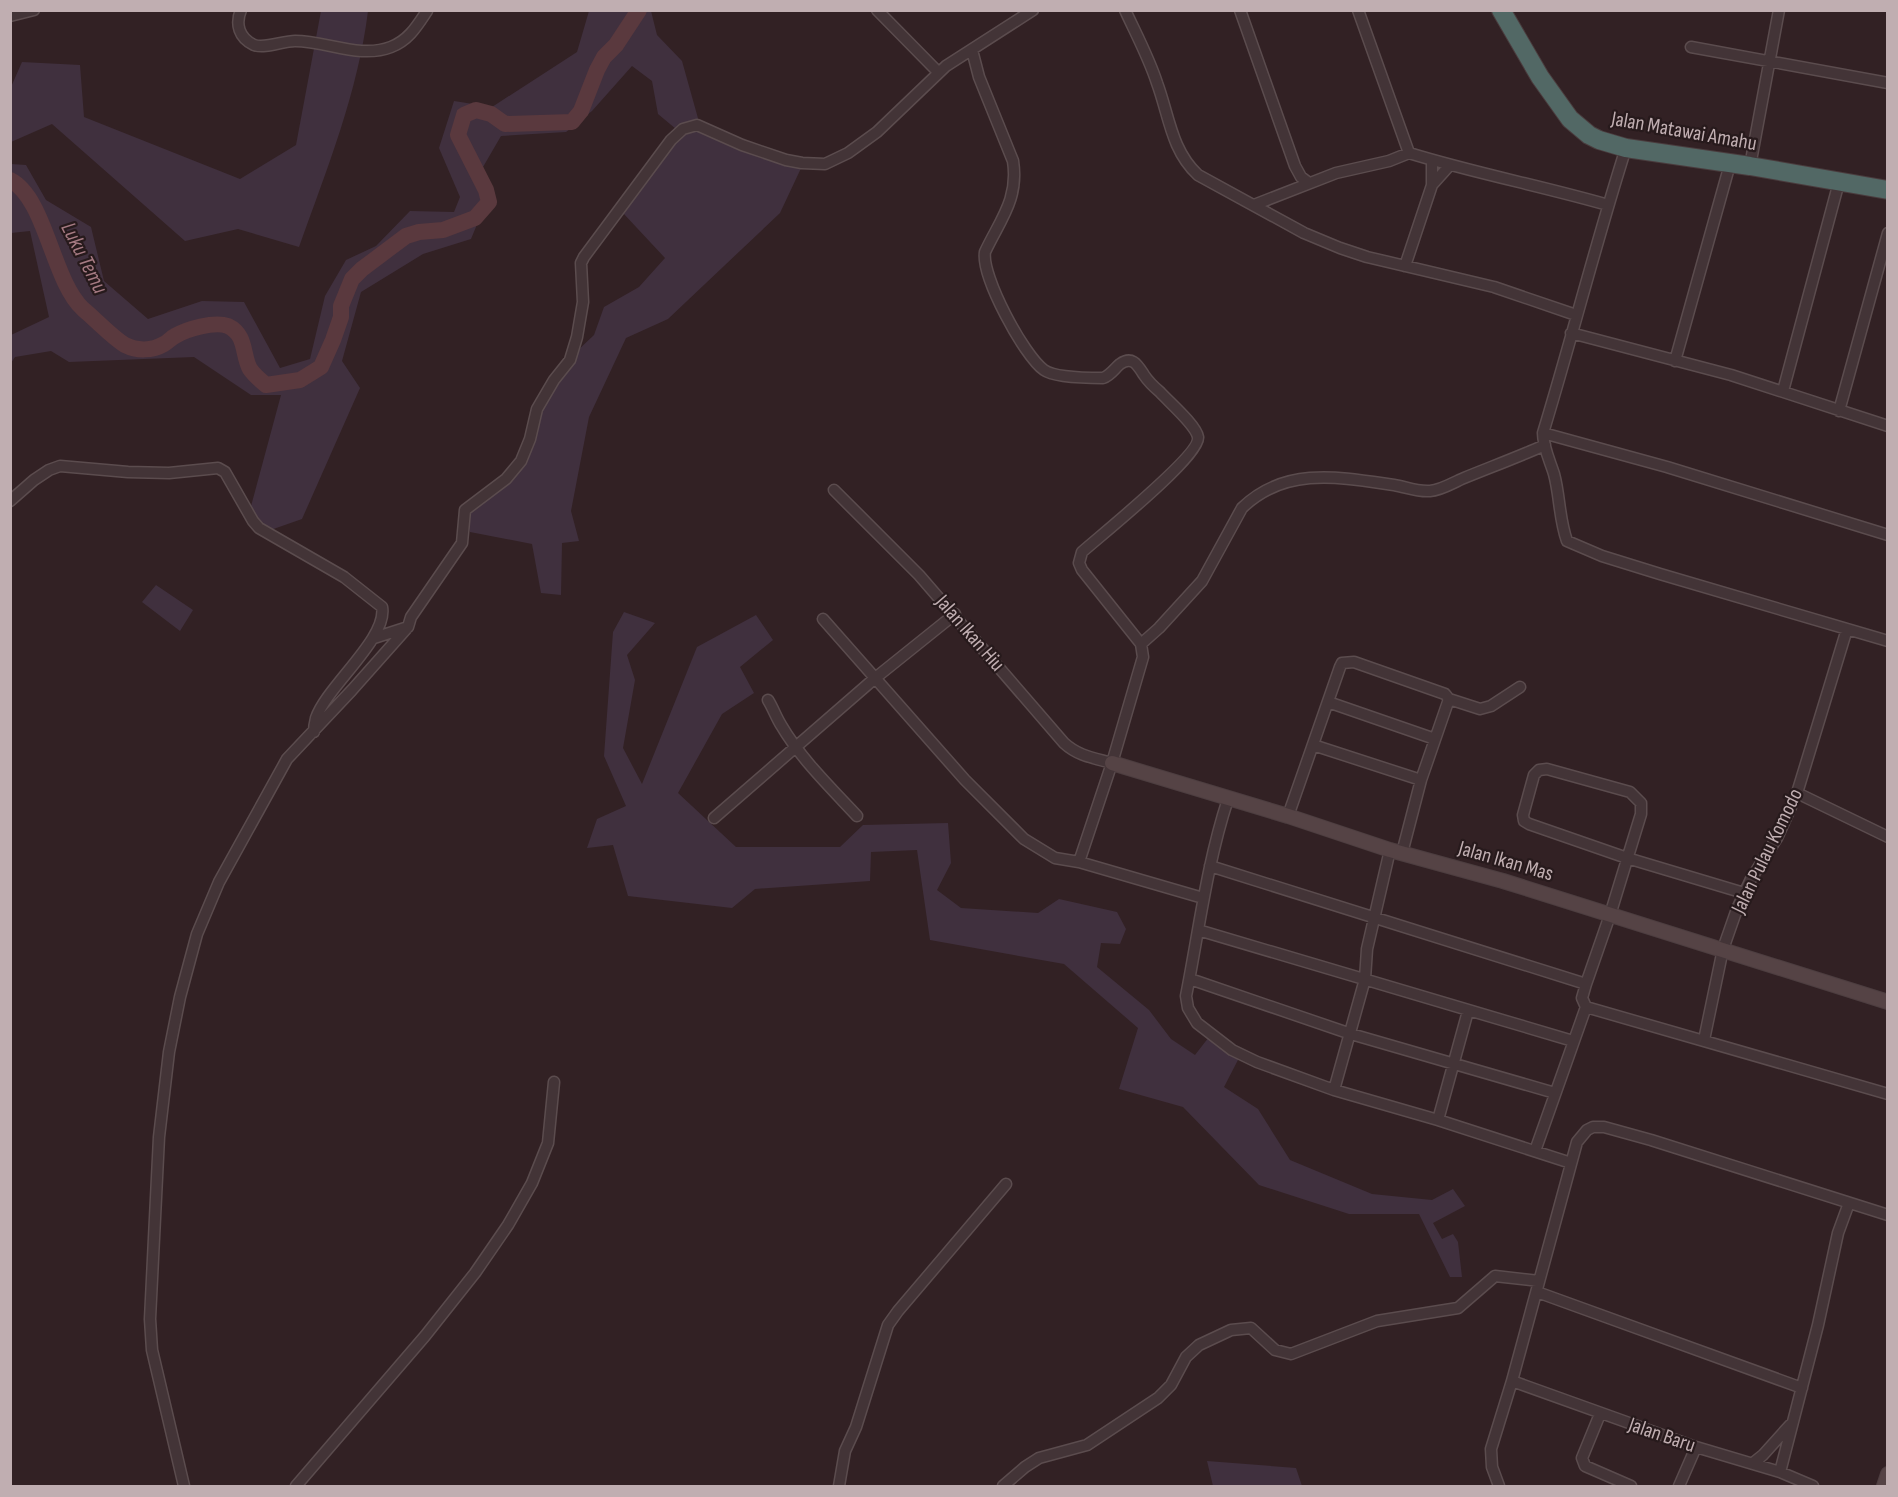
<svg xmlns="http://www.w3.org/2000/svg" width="1898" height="1497" viewBox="0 0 1898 1497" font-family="'Sofia Sans Condensed',sans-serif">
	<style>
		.green { fill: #40303e }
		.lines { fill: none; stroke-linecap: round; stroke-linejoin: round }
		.river { stroke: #5a393e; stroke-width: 16 }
		.street-casing { stroke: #5b4c4e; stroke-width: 13 }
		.secondary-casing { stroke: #4d3e40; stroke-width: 16 }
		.highway-casing { stroke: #4a3c3e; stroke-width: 20 }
		.street { stroke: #433437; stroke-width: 10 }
		.secondary { stroke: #554345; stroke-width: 14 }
		.highway { stroke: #526865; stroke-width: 18 }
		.labels { text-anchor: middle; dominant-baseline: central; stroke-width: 4.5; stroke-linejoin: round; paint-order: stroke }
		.street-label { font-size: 21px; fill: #c0aeb1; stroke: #271a1c }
		.water-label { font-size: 22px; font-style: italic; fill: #a57a82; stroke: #271a1c }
	</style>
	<rect width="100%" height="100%" fill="#322124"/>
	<!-- green -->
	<path class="green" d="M 321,11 L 368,11 C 358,92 327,169 299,247 L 238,229 L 185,241 L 52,124 L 11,142 L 11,87 L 22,62 L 80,65 L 84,117 L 240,179 L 296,145 Z
		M 589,11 L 651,11 L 657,35 L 682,61 L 701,129 L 803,164 L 780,213 L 668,319 L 626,338 L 589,417 L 571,511 L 579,541 L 562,543 L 561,595 L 541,593 L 532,544 L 470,532 L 466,516 L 504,483 L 536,419 L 576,352 L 594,335 L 604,307 L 639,287 L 665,258 L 623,213 L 661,157 L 682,134 L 658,114 L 652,81 L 632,66 L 592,111 L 566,132 L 501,136 L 483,167 L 490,193 L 471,239 L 423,254 L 361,292 L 342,361 L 360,388 L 302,519 L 262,533 L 247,521 L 281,395 L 251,395 L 194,357 L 69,362 L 51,351 L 15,357 L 11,363 L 11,335 L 49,317 L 30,231 L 11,233 L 11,164 L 26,165 L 46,200 L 91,227 L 104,281 L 148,319 L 202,301 L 244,302 L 280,368 L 310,359 L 325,296 L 346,260 L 376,246 L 410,211 L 454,212 L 460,197 L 439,148 L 454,101 L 492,107 L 577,52 Z
		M 156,585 L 193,610 L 180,631 L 142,602 Z
		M 624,612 L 655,623 L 627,655 L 635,680 L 623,748 L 642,784 L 697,647 L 756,615 L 773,640 L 740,667 L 754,693 L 722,714 L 678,793 L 736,847 L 840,847 L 863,825 L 948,823 L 951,863 L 937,890 L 961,908 L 1038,913 L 1059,899 L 1117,912 L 1126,929 L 1120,944 L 1101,943 L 1097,967 L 1149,1010 L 1171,1039 L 1195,1055 L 1209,1037 L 1239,1058 L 1224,1087 L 1258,1109 L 1290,1160 L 1372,1194 L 1432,1200 L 1453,1189 L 1465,1206 L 1433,1223 L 1442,1239 L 1453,1234 L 1458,1242 L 1462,1277 L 1450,1277 L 1419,1214 L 1349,1214 L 1259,1185 L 1183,1107 L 1119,1089 L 1138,1028 L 1064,964 L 930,940 L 917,850 L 871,852 L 870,881 L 755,889 L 732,908 L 628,896 L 613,845 L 587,848 L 597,819 L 626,806 L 604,756 L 613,632 Z
		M 1207,1461 L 1296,1468 L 1302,1486 L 1213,1486 Z"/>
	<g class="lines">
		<!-- river -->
		<path class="river" d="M 10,180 C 46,198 52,280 83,309 C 94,318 113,338 125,345 C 137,351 152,351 164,344 C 168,342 171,338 175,336 C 187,329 214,321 228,326 C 247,335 242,355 250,369 C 254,375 260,380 266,385 L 300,380 L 321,367 L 333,340 L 341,317 L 341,306 L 352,279 L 362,269 L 406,236 L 419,232 L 443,230 L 475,218 L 489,202 L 486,190 L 458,135 L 464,115 L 476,110 L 491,114 L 505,124 L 572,122 L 581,111 L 597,70 L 604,57 L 616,45 L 639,10"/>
		<defs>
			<path id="street" d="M 241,10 C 235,24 239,38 254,45 C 265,49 283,41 295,41 C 327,41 360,59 391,47 C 409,40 417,26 427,11
				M 877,10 L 938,72
				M 1125,10 C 1136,34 1149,58 1157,83 C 1169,115 1171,150 1198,175 L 1304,233 L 1340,248 L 1367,257 L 1494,287 L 1576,315
				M 1240,10 L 1295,166 L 1301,177 L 1309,183
				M 1358,10 L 1409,153 C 1474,173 1542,186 1608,205
				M 10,16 L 34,10
				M 1691,47 L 1888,83
				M 972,50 L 979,77 L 1013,161 C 1019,199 1000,220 985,252 C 981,276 1024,356 1044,370 C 1055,378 1089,378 1103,378 C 1111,375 1114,369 1120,364 C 1133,355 1138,366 1144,375 C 1148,381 1154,387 1160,392 C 1169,402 1196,425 1198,437 C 1201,455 1100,536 1082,552 L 1079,563 L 1082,570 L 1141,644 L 1143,657 L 1112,763 L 1079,862
				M 1626,148 C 1596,242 1572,338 1543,433 C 1543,447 1550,461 1554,474 C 1560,496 1559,519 1567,541 L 1602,556 L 1660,574 L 1888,641
				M 1750,166 L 1779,10
				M 1432,185 L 1450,165
				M 1254,205 L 1336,173 L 1389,161 L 1409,153
				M 1405,266 L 1432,185 L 1432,161
				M 1571,333 L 1731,375 L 1888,426
				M 1675,361 L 1730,164
				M 1783,391 L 1839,182
				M 1839,411 L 1888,233
				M 1543,433 L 1667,467 L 1888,535
				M 834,490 L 919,575 L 1064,743 C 1078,756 1094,758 1112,763
				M 10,501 L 34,480 L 49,470 L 60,466 L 128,472 L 169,473 L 218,468 L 225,472 L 253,521 L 259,528 L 344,577 L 382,607 C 388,638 327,686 316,718 C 315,722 314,727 314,732
				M 823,619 L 965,780 L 1024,839 L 1055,858 L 1079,862 L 1203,898
				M 374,638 L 408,627
				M 1141,644 L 1159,628 L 1202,581 L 1242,508 C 1285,466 1340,477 1394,485 C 1406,487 1417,492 1430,491 C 1442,490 1452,483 1464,478 C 1491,467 1518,457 1545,445
				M 1449,699 L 1480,709 L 1491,706 L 1520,687
				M 768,700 C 773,708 776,717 781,725 C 801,759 830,787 857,816
				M 1328,702 L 1435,739
				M 1313,745 L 1421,780
				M 1797,793 L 1888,837
				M 1228,799 C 1207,863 1199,930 1186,996 L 1188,1008 L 1197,1023 L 1232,1050 L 1257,1062 L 1334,1090 L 1438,1120 L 1571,1163
				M 1288,816 L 1340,667 L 1342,663 L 1354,662 L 1445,694 L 1449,699 L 1421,780 L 1402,853
				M 714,818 L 874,679 L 955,614
				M 1210,866 L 1586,984
				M 1198,930 L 1573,1041
				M 1190,979 L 1351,1034 L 1555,1093
				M 1586,1007 L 1888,1094
				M 1704,1040 L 1723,949 L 1737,909 L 1751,879 L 1777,838 L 1797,793 L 1847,629
				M 1334,1090 L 1365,979 L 1367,949 L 1390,850
				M 1438,1120 L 1468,1011
				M 1535,1151 L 1586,1007 L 1582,998 L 1586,984 L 1610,915 L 1641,814 L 1641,803 L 1630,792 L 1547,769 L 1539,770 L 1534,775 L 1523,815 L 1524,821 L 1529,824 L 1627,858 L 1744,893
				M 1537,1292 L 1802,1388
				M 1512,1381 L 1696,1447 L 1780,1472 L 1813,1486
				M 1600,1414 L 1582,1458 L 1585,1466 L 1631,1486
				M 1753,1463 L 1763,1455 L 1790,1425
				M 1780,1472 L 1818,1325 L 1838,1233 L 1849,1203
				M 184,1486 L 152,1350 L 150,1319 L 159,1137 L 169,1052 L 180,997 L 197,934 L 219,882 L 287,759 L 352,690 L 408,627 L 411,617 L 462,543 L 465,510 L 506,479 L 521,461 L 530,439 L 537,409 L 554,380 L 570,360 L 577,337 L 583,302 L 581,263 L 584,257 L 671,140 L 683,129 L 697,125 L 742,145 L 786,160 L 802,163 L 825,164 L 848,153 L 877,132 L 946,66 L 1033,10
				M 296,1486 L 425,1336 L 475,1273 L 508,1225 L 532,1183 L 548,1143 L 554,1082
				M 839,1486 L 845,1451 L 856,1427 L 888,1325 L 898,1311 L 1006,1184
				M 1003,1486 L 1025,1467 L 1039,1458 L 1087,1445 L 1158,1398 L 1171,1385 L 1186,1357 L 1199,1345 L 1231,1330 L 1251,1328 L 1275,1350 L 1291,1354 L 1377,1321 L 1458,1308 L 1495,1276 L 1539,1281
				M 1499,1486 L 1492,1467 L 1491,1449 L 1512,1381 L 1577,1142 L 1587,1130 L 1593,1127 L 1604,1127 L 1651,1140 L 1888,1215
				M 1679,1486 L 1696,1447"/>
			<path id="secondary" d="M 1112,763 L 1288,816 L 1390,850 L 1503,881 L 1888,1002
				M 1884,1486 L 1888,1474"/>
			<path id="highway" d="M 1501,10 L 1540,77 L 1570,119 L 1589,135 L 1599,140 L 1626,148 L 1750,166 L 1888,190"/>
		</defs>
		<!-- street casing -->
		<use href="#street" class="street-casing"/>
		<!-- secondary casing -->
		<use href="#secondary" class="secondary-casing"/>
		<!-- highway casing -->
		<use href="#highway" class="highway-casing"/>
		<!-- street -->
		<use href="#street" class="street"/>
		<!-- secondary -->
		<use href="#secondary" class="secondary"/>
		<!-- highway -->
		<use href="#highway" class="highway"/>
	</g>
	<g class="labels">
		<!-- street labels -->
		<g class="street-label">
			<text transform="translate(1684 131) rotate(10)">Jalan Matawai Amahu</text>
			<text transform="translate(970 633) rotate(49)">Jalan Ikan Hiu</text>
			<text transform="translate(1767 851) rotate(-64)">Jalan Pulau Komodo</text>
			<text transform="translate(1506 861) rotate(16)">Jalan Ikan Mas</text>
			<text transform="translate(1662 1435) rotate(19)">Jalan Baru</text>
		</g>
		<!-- water labels -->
		<g class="water-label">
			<text transform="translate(84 258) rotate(63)">Luku Temu</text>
		</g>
	</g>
	<!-- border -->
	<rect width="1898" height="1497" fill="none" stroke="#c0aeb1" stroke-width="24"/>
</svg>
